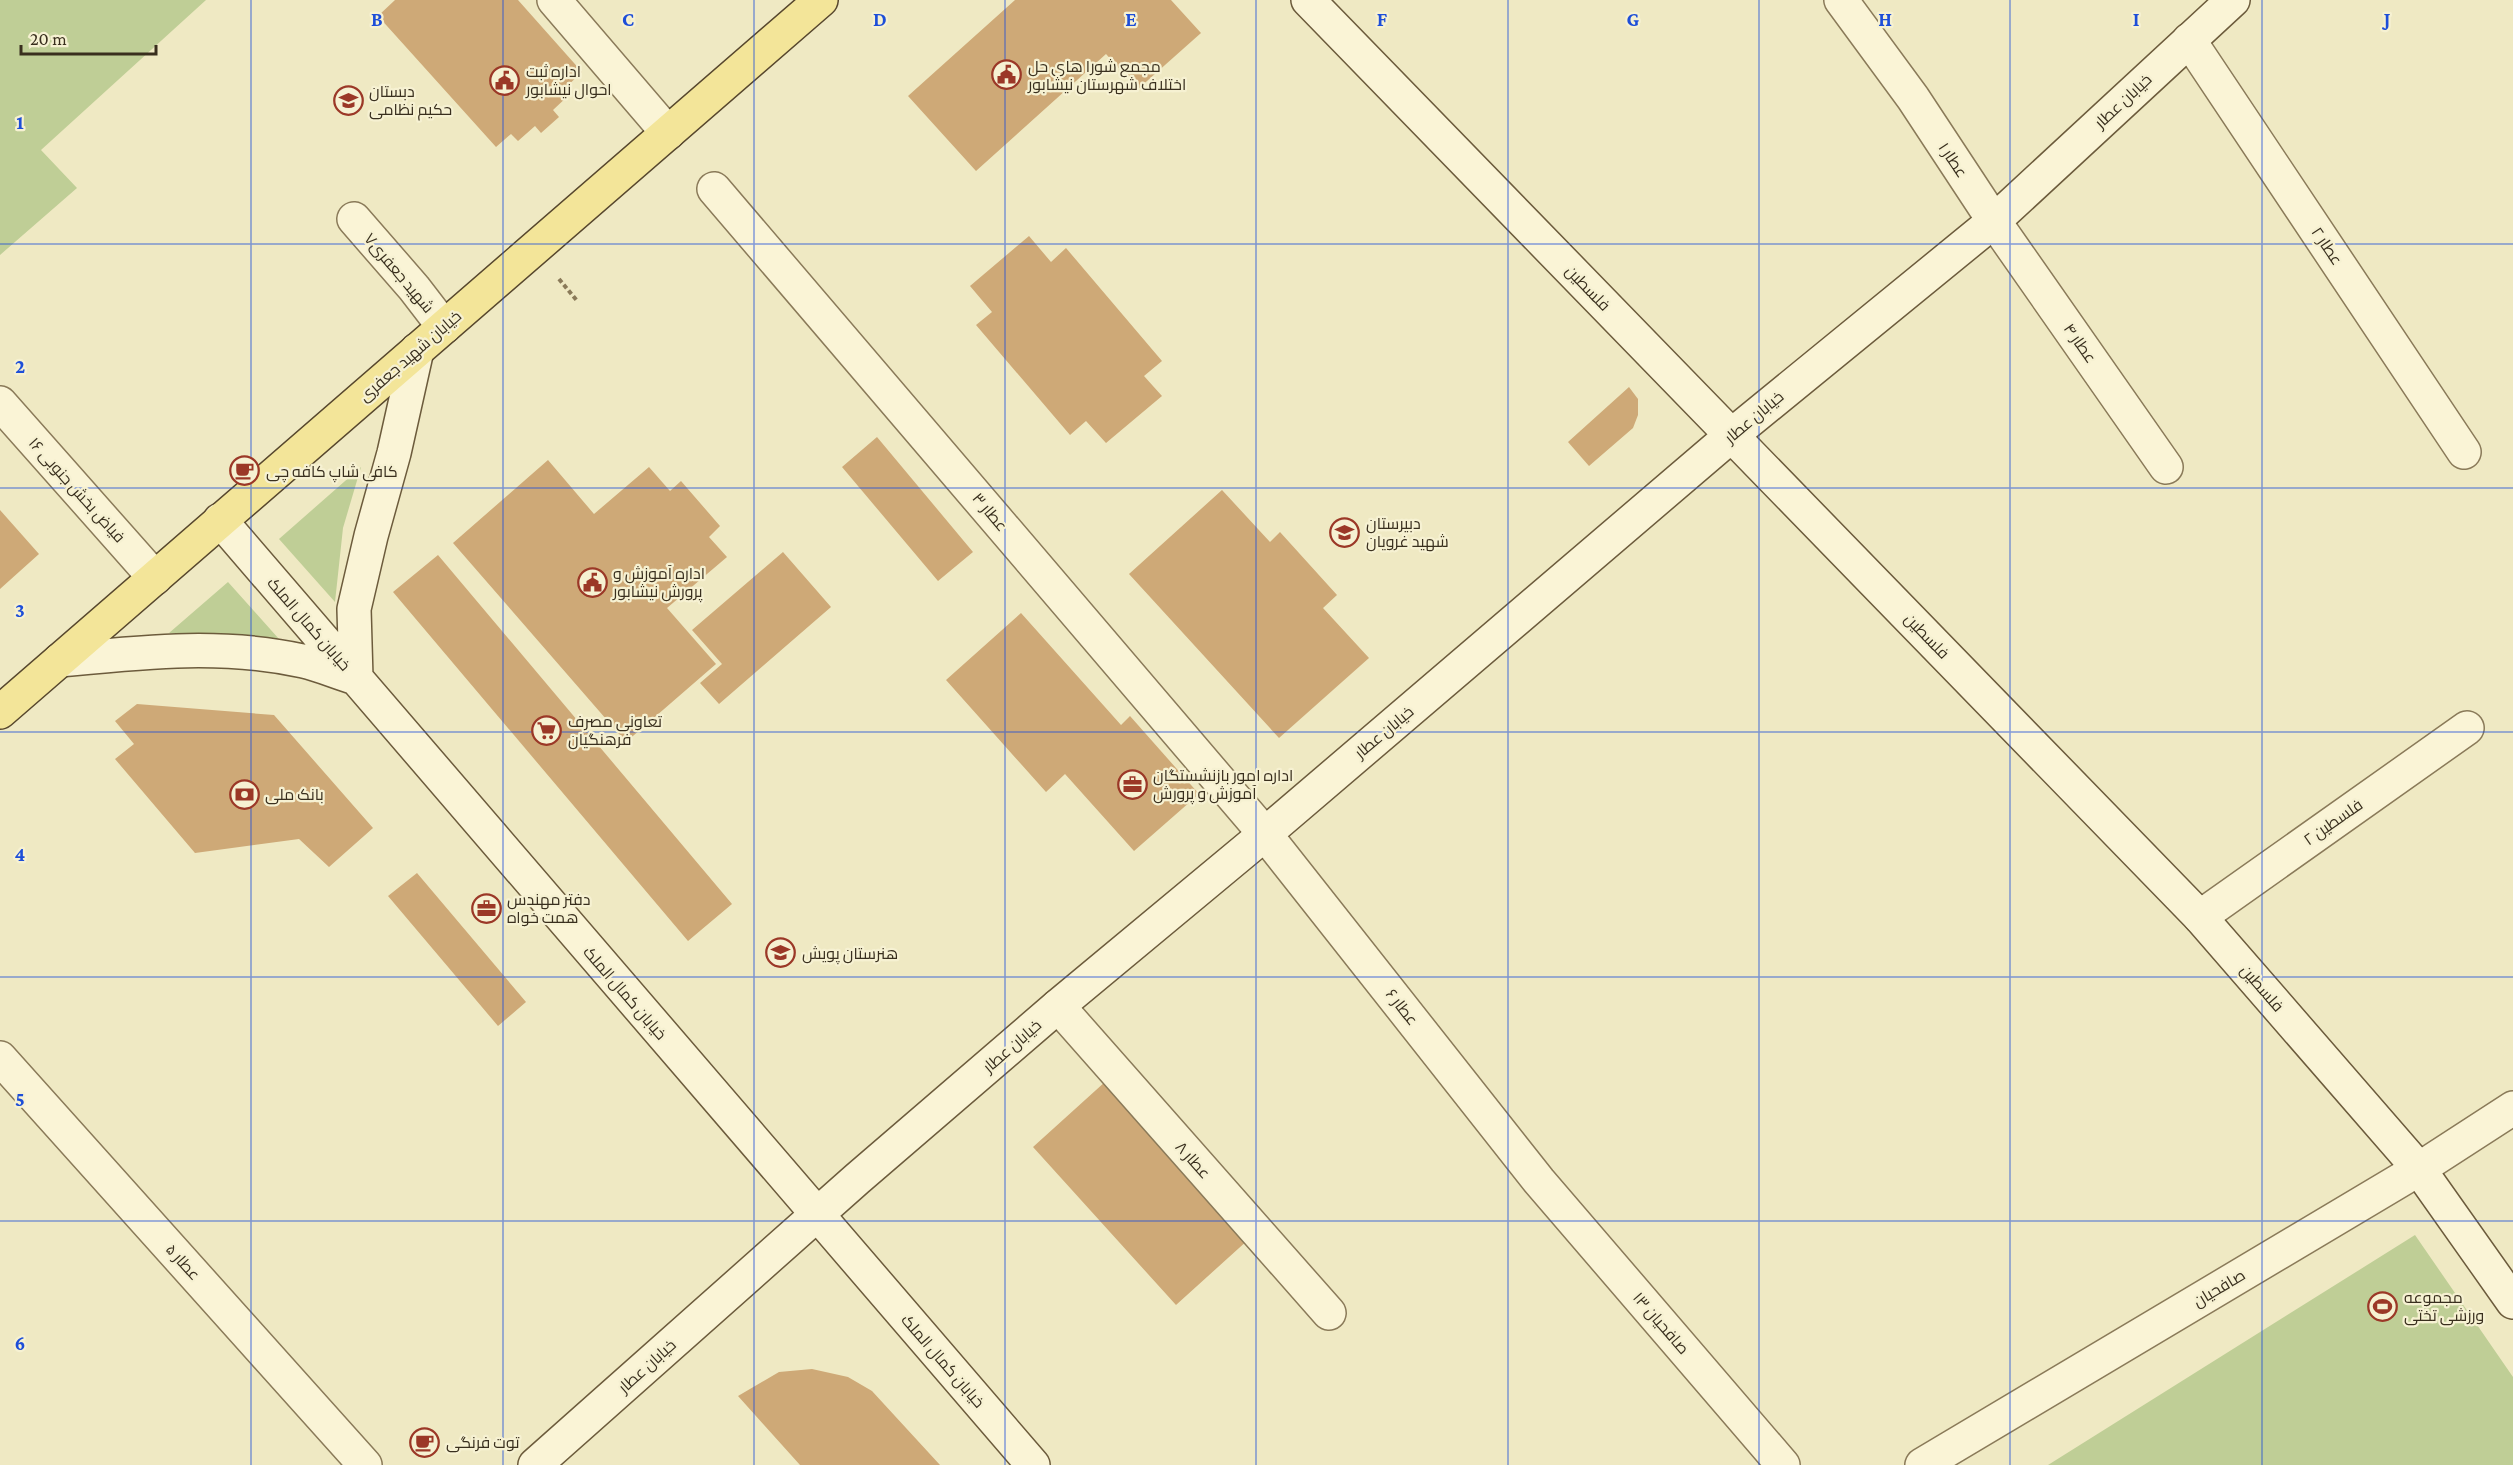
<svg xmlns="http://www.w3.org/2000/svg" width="2513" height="1465" viewBox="0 0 2513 1465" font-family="'Crimson Pro',Cairo,serif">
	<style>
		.green { fill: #bfce96 }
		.building { fill: #cea977 }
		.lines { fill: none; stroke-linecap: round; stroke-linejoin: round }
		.street-casing { stroke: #8a7a59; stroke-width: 36 }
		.secondary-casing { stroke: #6c5b3c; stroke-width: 36 }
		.primary-casing { stroke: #57472d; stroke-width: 36 }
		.path { stroke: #8a7a59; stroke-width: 4; stroke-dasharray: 4.5 3; stroke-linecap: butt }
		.street { stroke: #faf4d6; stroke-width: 33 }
		.secondary { stroke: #faf4d6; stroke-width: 33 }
		.primary { stroke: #f3e599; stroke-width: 33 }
		.grid { fill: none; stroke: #1d4ed8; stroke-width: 1.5; stroke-opacity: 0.55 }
		.labels { text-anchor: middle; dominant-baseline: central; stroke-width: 4.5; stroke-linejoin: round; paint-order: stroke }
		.poi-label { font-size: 16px; fill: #392f1e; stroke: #f6f1d2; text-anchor: start }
		.street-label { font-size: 16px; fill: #392f1e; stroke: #f6f1d2 }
		.grid-label { font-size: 20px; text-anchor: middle; font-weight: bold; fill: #1d4ed8; stroke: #f6f1d2; stroke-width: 4.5; stroke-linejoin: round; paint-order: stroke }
	</style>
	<rect width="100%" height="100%" fill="#efe9c3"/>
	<!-- green -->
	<path class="green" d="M 0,0 L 206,0 L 41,150 L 77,188 L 0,255 Z
		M 361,467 L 343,528 L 335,602 L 279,539 Z
		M 228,582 L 287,648 L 242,635 L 169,633 Z
		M 2415,1235 L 2513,1377 L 2513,1465 L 2048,1465 Z"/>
	<!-- building -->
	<path class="building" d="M 395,0 L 518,0 L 582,72 L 564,89 L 569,95 L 553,110 L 559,117 L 541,133 L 535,126 L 518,141 L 511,134 L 496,147 L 378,16 Z
		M 1015,0 L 1171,0 L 1201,33 L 1138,89 L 1106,54 L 976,171 L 908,96 Z
		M 1029,236 L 1051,262 L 1066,248 L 1162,361 L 1144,376 L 1162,396 L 1106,443 L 1086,421 L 1070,435 L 976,325 L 992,312 L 970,286 Z
		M 1629,387 L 1638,399 L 1638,415 L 1633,428 L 1589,466 L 1568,442 Z
		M 877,437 L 973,552 L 938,581 L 842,467 Z
		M 548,460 L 594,514 L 649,467 L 670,491 L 681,481 L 720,526 L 709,537 L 727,557 L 667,608 L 716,664 L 626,742 L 453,543 Z
		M 1222,490 L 1270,542 L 1280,532 L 1337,595 L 1323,608 L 1369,658 L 1279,738 L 1129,574 Z
		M 0,510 L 39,554 L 0,589 Z
		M 783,552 L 831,607 L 719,704 L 700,683 L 722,664 L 692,630 Z
		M 438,555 L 732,904 L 688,941 L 393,592 Z
		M 1021,613 L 1121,725 L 1130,716 L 1199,794 L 1134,851 L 1065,774 L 1046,792 L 946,680 Z
		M 137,704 L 274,715 L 373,828 L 329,867 L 299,839 L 195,853 L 115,759 L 134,744 L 115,721 Z
		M 417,873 L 526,1002 L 498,1026 L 388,896 Z
		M 1106,1081 L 1249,1239 L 1176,1305 L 1033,1147 Z
		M 812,1369 L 848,1377 L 872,1391 L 940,1465 L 800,1465 L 738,1396 L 779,1372 Z"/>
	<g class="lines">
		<defs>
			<path id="street" d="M 554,0 L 668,133
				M 1841,0 L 1913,98 L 1994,221 L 2166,467
				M 2189,40 L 2464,452
				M 714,189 L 1265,834 L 1539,1181 L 1783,1465
				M 354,219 L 414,288 L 444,327
				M 0,403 L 155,578
				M 2200,917 L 2467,728
				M 1058,1006 L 1329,1313
				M 0,1058 L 365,1465
				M 1922,1465 L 2419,1169 L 2513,1108"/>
			<path id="secondary" d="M 1308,0 L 2200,917 L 2419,1169 L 2513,1302
				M 220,520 L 1033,1465
				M 60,660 C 142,652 222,643 303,661 C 321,665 338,673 356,678 L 354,609 L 371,536 L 394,453 L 417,350
				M 535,1465 L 857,1179 L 1058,1006 L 1265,834 L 1732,435 L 1994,221 L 2233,0"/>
			<path id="primary" d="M 0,712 L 821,0"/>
		</defs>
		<!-- street casing -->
		<use href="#street" class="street-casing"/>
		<!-- secondary casing -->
		<use href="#secondary" class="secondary-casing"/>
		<!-- primary casing -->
		<use href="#primary" class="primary-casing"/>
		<!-- path -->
		<path class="path" d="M 559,279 L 578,302"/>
		<!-- street -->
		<use href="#street" class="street"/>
		<!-- secondary -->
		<use href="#secondary" class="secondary"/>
		<!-- primary -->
		<use href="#primary" class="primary"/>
	</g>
	<!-- grid -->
	<path class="grid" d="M 251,0 L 251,1465M 503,0 L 503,1465M 754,0 L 754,1465M 1005,0 L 1005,1465M 1256,0 L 1256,1465M 1508,0 L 1508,1465M 1759,0 L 1759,1465M 2010,0 L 2010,1465M 2262,0 L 2262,1465M 0,244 L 2513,244M 0,488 L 2513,488M 0,732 L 2513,732M 0,977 L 2513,977M 0,1221 L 2513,1221"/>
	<!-- icons -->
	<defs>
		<symbol id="civic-ring" viewBox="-11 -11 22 22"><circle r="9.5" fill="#f6f1d2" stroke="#9b3827" stroke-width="1.5"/><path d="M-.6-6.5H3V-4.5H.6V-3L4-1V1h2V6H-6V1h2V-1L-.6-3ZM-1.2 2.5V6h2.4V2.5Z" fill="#9b3827"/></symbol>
		<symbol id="school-ring" viewBox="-11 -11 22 22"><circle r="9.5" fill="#f6f1d2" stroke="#9b3827" stroke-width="1.5"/><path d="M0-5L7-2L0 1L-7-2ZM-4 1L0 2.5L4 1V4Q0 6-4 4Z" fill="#9b3827"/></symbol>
		<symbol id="cafe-ring" viewBox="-11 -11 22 22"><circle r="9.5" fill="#f6f1d2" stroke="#9b3827" stroke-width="1.5"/><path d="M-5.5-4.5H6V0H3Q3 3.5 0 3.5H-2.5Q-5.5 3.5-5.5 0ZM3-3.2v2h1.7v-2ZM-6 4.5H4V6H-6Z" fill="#9b3827"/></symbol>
		<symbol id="supermarket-ring" viewBox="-11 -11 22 22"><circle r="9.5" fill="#f6f1d2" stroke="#9b3827" stroke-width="1.5"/><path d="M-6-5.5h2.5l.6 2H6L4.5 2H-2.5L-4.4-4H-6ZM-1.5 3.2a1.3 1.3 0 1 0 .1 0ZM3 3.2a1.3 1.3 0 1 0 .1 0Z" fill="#9b3827"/></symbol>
		<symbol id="office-ring" viewBox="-11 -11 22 22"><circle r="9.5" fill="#f6f1d2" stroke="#9b3827" stroke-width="1.5"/><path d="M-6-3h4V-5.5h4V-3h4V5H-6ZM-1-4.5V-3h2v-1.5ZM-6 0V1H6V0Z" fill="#9b3827"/></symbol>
		<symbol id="bank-ring" viewBox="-11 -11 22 22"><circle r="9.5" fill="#f6f1d2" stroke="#9b3827" stroke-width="1.5"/><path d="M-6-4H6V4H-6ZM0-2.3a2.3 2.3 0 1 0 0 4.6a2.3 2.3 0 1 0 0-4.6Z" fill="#9b3827"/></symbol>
		<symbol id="stadium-ring" viewBox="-11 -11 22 22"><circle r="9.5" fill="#f6f1d2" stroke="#9b3827" stroke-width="1.5"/><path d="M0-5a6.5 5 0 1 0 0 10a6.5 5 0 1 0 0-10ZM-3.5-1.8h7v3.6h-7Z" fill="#9b3827"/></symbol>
	</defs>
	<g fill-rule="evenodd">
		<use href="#civic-ring" x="990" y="58" width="33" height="33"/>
		<use href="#civic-ring" x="488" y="64" width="33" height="33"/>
		<use href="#school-ring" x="332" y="84" width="33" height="33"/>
		<use href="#cafe-ring" x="228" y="454" width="33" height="33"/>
		<use href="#school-ring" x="1328" y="516" width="33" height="33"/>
		<use href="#civic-ring" x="576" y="566" width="33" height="33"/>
		<use href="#supermarket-ring" x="530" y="714" width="33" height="33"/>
		<use href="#office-ring" x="1116" y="768" width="33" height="33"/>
		<use href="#bank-ring" x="228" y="778" width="33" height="33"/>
		<use href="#office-ring" x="470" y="892" width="33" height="33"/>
		<use href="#school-ring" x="764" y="936" width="33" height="33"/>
		<use href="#stadium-ring" x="2366" y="1290" width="33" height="33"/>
		<use href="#cafe-ring" x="408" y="1426" width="33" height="33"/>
	</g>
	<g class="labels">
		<!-- poi labels -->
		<g class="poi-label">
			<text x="1028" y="66">مجمع شورا های حل<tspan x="1028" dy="18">اختلاف شهرستان نیشابور</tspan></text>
			<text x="526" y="71">اداره ثبت<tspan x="526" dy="18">احوال نیشابور</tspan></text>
			<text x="369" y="91">دبستان<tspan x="369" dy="18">حکیم نظامی</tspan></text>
			<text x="266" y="471">کافی شاپ کافه چی</text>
			<text x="1366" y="523">دبیرستان<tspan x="1366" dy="18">شهید غرویان</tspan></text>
			<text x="613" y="573">اداره آموزش و<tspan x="613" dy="18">پرورش نیشابور</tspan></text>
			<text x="568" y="721">تعاونی مصرف<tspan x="568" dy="18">فرهنگیان</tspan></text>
			<text x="1153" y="775">اداره امور بازنشستگان<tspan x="1153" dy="18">آموزش و پرورش</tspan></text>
			<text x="265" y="794">بانک ملی</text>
			<text x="507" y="899">دفتر مهندس<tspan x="507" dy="18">همت خواه</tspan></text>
			<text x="802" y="953">هنرستان پویش</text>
			<text x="2404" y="1297">مجموعه<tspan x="2404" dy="18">ورزشی تختی</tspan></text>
			<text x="446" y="1442">توت فرنگی</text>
		</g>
		<!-- street labels -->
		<g class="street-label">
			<text transform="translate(2123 101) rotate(-43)">خیابان عطار</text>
			<text transform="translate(1953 160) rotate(56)">عطار ۱</text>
			<text transform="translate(2327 246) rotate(56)">عطار ۲</text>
			<text transform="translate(399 273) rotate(50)">شهید جعفری۷</text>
			<text transform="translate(1588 288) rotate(46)">فلسطین</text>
			<text transform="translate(2080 343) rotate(55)">عطار ۴</text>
			<text transform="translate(410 356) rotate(-41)">خیابان شهید جعفری</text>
			<text transform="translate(1754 417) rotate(-40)">خیابان عطار</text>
			<text transform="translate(77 490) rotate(48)">فیاض بخش جنوبی ۱۶</text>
			<text transform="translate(990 512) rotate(50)">عطار ۳</text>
			<text transform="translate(309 624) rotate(49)">خیابان کمال الملک</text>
			<text transform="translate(1927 636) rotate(46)">فلسطین</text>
			<text transform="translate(1384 732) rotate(-40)">خیابان عطار</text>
			<text transform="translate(2333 822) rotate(-35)">فلسطین ۲</text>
			<text transform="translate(2262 988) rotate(49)">فلسطین</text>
			<text transform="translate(625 993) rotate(49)">خیابان کمال الملک</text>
			<text transform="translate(1402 1007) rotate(52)">عطار ۶</text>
			<text transform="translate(1012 1046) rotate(-41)">خیابان عطار</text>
			<text transform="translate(1193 1160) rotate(48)">عطار ۸</text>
			<text transform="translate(183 1262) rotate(48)">عطار ۵</text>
			<text transform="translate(2219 1288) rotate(-31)">صافحیان</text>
			<text transform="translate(1661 1323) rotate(49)">صافحیان ۱۳</text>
			<text transform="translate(943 1361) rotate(49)">خیابان کمال الملک</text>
			<text transform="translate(647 1366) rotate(-42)">خیابان عطار</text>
		</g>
	</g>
	<g class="grid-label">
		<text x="377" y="26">B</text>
		<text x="628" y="26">C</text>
		<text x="880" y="26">D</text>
		<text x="1131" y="26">E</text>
		<text x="1382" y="26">F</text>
		<text x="1633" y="26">G</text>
		<text x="1885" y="26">H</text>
		<text x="2136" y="26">I</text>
		<text x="2387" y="26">J</text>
		<text x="20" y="129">1</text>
		<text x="20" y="373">2</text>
		<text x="20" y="617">3</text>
		<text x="20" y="861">4</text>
		<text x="20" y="1106">5</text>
		<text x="20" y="1350">6</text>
	</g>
	<!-- scale -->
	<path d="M21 45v9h135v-9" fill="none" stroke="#392f1e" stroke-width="3"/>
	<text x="30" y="45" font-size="18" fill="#392f1e" stroke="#f6f1d2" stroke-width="4.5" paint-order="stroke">20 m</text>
</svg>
